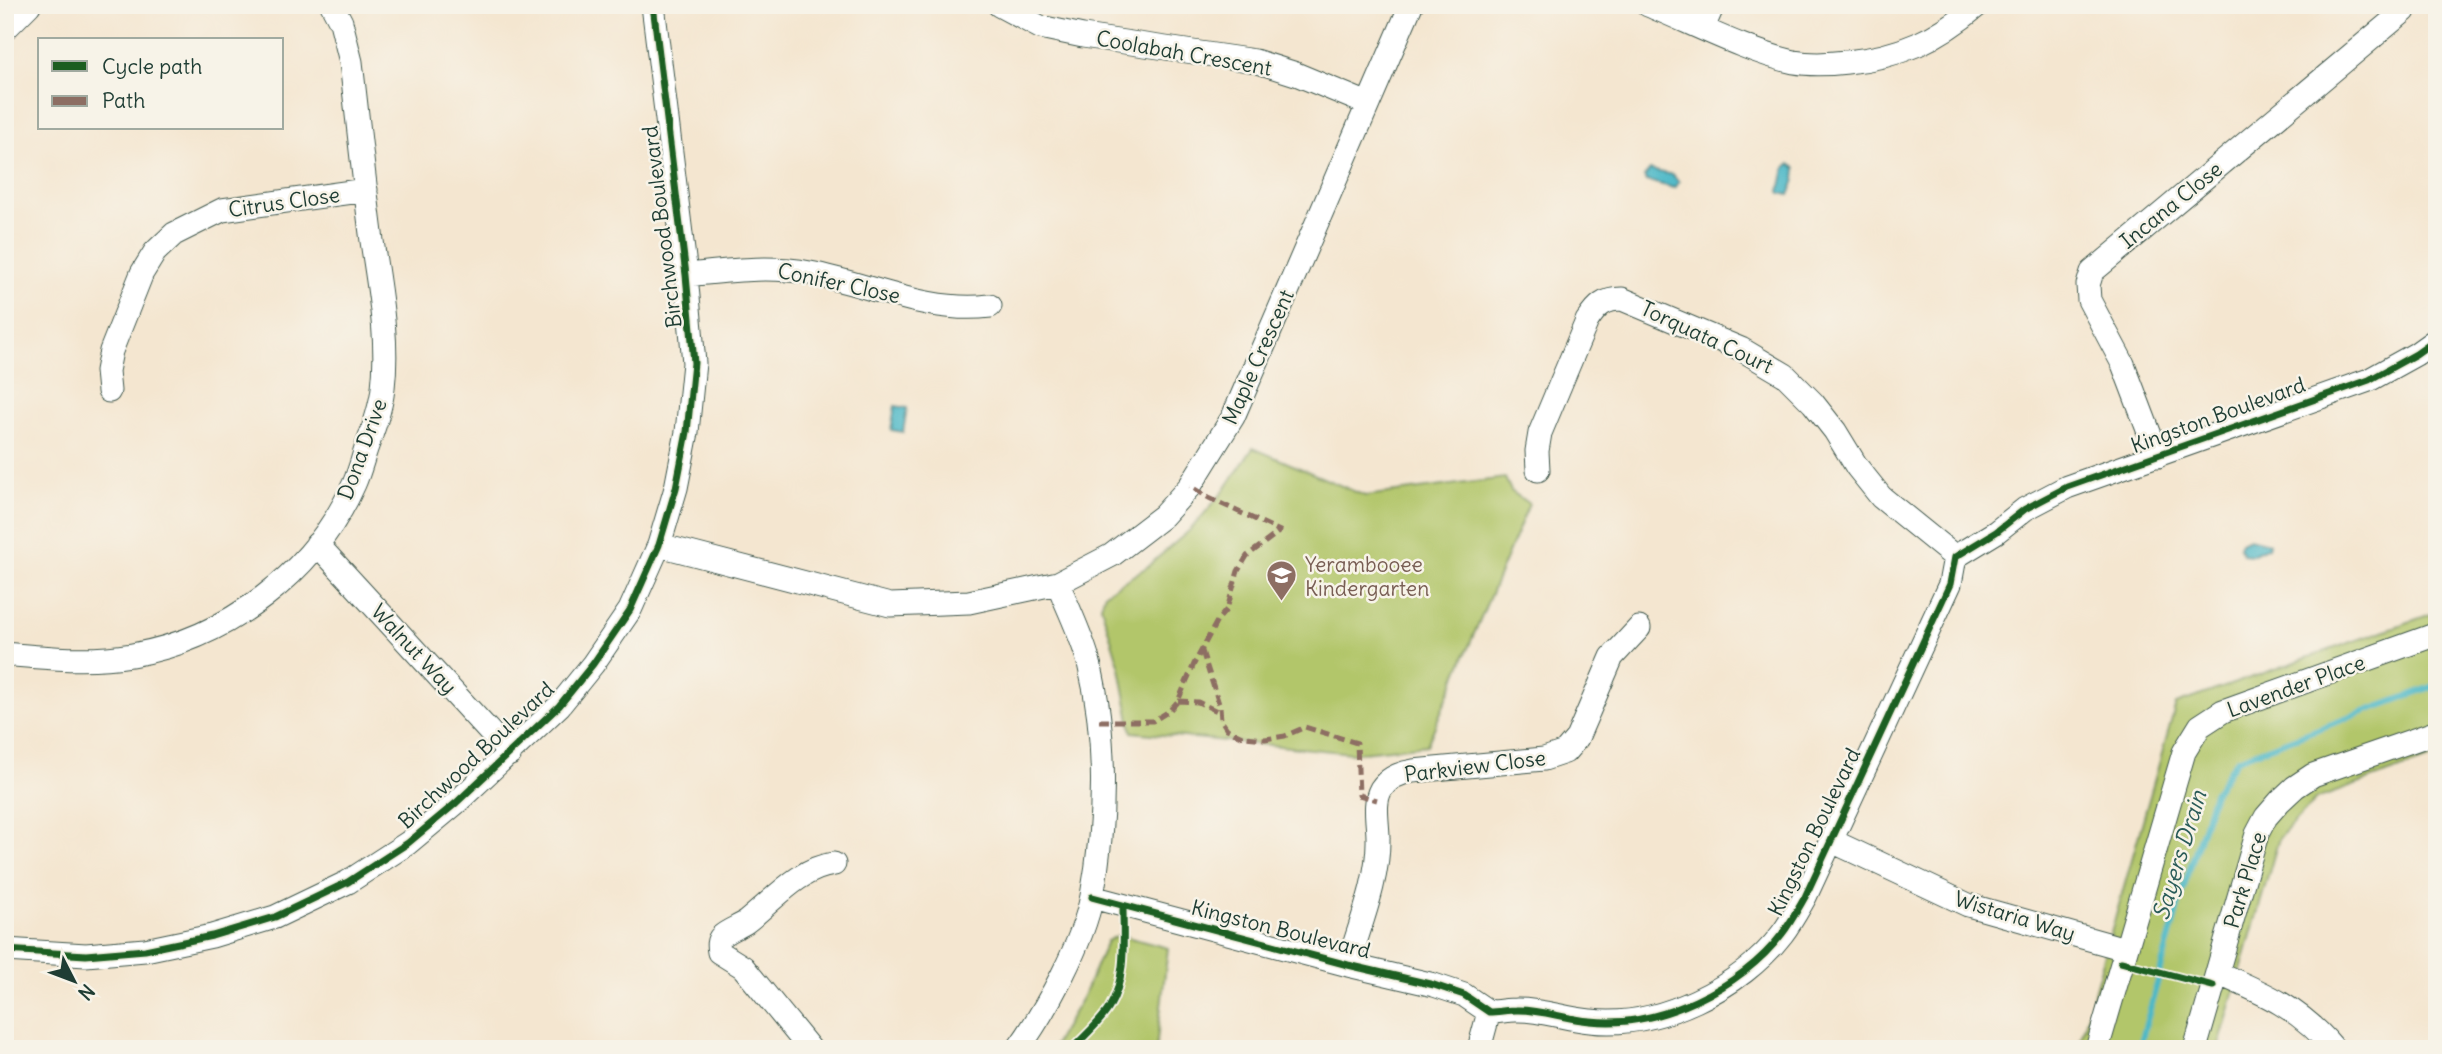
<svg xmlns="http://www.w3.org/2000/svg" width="2442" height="1054" viewBox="0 0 2442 1054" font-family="Delius,sans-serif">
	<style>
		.green { fill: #b2c66a; stroke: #68824f; stroke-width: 2 }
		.water { fill: #4cb8c7; stroke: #367a7e; stroke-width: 2 }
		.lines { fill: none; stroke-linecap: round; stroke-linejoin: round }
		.stream { stroke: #4cb8c7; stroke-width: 6 }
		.street-casing { stroke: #3f564b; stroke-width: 25 }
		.street { stroke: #fff; stroke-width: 23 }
		.quiet { stroke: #8d6e63; stroke-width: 5; stroke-dasharray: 10 5; stroke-linecap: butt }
		.cycleway-casing { stroke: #f7f3e8; stroke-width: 11 }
		.cycleway { stroke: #1b5e20; stroke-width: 7 }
		.labels { text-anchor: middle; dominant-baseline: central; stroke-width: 5; stroke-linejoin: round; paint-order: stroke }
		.street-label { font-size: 21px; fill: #1f3d34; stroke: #f7f3e8 }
		.education-label { font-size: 21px; fill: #785e54; stroke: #f7f3e8; text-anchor: start }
		.water-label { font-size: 23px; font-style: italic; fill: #2a5c59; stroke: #f7f3e8 }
	</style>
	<rect width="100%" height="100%" fill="#f7f3e8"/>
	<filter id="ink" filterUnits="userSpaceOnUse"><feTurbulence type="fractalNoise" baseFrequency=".0143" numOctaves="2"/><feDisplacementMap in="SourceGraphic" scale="14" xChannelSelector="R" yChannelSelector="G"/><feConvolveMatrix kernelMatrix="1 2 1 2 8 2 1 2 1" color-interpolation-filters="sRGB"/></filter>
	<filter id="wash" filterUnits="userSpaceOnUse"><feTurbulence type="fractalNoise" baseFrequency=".00686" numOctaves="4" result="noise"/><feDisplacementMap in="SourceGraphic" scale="28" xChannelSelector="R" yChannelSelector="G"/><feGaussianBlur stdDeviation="1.57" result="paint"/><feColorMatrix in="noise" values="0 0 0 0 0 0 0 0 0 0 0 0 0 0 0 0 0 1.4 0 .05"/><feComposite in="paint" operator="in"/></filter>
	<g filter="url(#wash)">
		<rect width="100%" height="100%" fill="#f4e6d0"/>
		<!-- green -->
		<path class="green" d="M 1253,448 L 1365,496 L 1505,478 L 1511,491 L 1529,504 L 1427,745 L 1352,753 L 1132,732 L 1120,668 L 1101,606 L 1105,593 L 1147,567 L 1191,529 L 1223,492 Z
			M 2437,612 L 2437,756 L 2316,799 L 2279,838 L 2218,1049 L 2078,1049 L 2176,704 Z
			M 1119,935 L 1168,948 L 1156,1049 L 1052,1049 L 1083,996 L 1107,941 Z"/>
		<!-- water -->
		<path class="water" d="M 1790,164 L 1796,168 L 1795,180 L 1789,195 L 1781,193 L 1780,191 L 1785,168 Z
			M 1650,170 L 1673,175 L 1679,182 L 1675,188 L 1647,181 L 1644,177 Z
			M 895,406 L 907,408 L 903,432 L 891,430 Z
			M 2249,538 L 2269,543 L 2268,547 L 2252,555 L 2243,554 L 2239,546 L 2241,542 Z"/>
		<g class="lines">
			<!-- stream -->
			<path class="stream" d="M 2139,1049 L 2182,893 L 2214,793 L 2237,759 L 2437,685"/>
		</g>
	</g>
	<g filter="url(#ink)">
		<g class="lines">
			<defs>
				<path id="street" d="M 999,5 L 1040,27 L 1083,36 L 1255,61 L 1296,74 L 1368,104
					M 1648,5 C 1692,23 1748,52 1794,62 C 1811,65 1830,64 1847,62 C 1900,57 1938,39 1978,5
					M 1703,28 L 1713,5
					M 5,29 L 29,5
					M 686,275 C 728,271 768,265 810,273 C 869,284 929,314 990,306
					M 109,391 L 107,371 L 111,351 L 142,273 L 155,252 L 174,234 L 222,210 L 366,190
					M 2158,456 L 2123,364 L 2089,300 L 2088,285 L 2092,272 L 2404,11
					M 1538,470 L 1537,451 L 1540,433 L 1587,321 C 1597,306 1604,299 1622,299 L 1741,349 L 1785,375 L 1813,403 L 1835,431 L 1857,467 L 1881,497 L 1955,557
					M 317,544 L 510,754
					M 659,545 L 890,605 L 969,602 L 1058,583 L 1112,555 L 1163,516 L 1190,486 L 1233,417 L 1411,5
					M 5,654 C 48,658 89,662 132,655 C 227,639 315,572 354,484 C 359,473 362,461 366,449 C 373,430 381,408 383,388 C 389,339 379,289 372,241 C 364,181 358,122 351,62 L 341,22 L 332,5
					M 1832,841 L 1968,905 L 2125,949
					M 1092,897 L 1348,965 L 1434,985 L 1464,995 L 1489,1012 C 1498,1012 1507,1010 1516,1010 C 1540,1009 1565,1019 1590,1021 C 1658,1029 1741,988 1782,934 C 1791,922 1798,909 1805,897 L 1950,584 L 1955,557 L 1996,532 L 2025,509 L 2067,487 L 2369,380 L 2416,354 L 2437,339
					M 5,950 L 86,955 L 145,950 L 212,936 L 275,917 L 348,882 L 408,843 L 456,803 L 559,706 L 593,664 L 630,610 L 659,545 L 676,488 L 687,432 L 694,363 L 686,275 L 653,5
					M 1348,965 C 1360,924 1379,880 1378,838 C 1378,822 1373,803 1381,789 C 1388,778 1400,773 1413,771 L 1544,759 L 1565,752 L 1577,738 L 1612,657 L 1639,628
					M 2217,973 C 2264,993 2300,1008 2334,1049
					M 810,1049 L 743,967 L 719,952 C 718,946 717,941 722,936 C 729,930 739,927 746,922 C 773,901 799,868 834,864
					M 1018,1049 C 1046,1010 1083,943 1092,896 C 1106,821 1107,736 1089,663 C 1082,636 1068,609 1058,583
					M 1479,1049 L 1489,1012
					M 2097,1049 L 2184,752 L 2200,726 L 2223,711 L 2437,634
					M 2195,1049 L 2257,834 L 2266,817 L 2280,801 L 2295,787 L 2313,775 L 2437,732"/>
			</defs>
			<!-- street casing -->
			<use href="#street" class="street-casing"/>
			<!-- street -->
			<use href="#street" class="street"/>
			<!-- quiet -->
			<path class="quiet" d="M 1202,651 L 1220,707 L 1221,720 L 1227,729 L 1244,737 L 1265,739 L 1285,736 L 1305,727 L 1357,743 L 1359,795 L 1377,800
				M 1178,701 L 1198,702 L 1221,713
				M 1099,721 L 1153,721 L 1169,711 L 1178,701 L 1194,664 L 1217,621 L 1227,609 L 1238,571 L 1247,556 L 1280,531 L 1209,498 L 1190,486"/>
			<defs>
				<path id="cycleway" d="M 1092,897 L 1348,965 L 1434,985 L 1464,995 L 1489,1012 C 1498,1012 1507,1010 1516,1010 C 1540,1009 1565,1019 1590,1021 C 1658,1029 1741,988 1782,934 C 1791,922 1798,909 1805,897 L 1950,584 L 1955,557 L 1996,532 L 2025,509 L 2067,487 L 2369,380 L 2416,354 L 2437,339
					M 5,950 L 86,955 L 145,950 L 212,936 L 275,917 L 348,882 L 408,843 L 456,803 L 559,706 L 593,664 L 630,610 L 659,545 L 676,488 L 687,432 L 694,363 L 686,275 L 653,5
					M 2121,962 L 2213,986
					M 1072,1049 C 1084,1036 1100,1023 1109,1008 C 1127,978 1123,940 1123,906"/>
			</defs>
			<!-- cycleway casing -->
			<use href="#cycleway" class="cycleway-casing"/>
			<!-- cycleway -->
			<use href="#cycleway" class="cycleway"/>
		</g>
	</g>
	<!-- icons -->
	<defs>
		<symbol id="school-pin" viewBox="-11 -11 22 30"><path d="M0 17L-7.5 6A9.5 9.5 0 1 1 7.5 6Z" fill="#8d6e63" stroke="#f7f3e8"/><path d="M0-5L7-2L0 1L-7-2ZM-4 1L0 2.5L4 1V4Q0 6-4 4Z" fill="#fff"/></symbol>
	</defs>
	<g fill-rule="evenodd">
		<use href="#school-pin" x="1264" y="558" width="35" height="47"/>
	</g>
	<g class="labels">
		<!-- street labels -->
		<g class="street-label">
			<text transform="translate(1184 53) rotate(10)">Coolabah Crescent</text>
			<text transform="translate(284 202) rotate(-8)">Citrus Close</text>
			<text transform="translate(2171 205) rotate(-39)">Incana Close</text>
			<text transform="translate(662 227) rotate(-97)">Birchwood Boulevard</text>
			<text transform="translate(839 283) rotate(12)">Conifer Close</text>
			<text transform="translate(1707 337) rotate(25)">Torquata Court</text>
			<text transform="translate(1258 357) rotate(-66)">Maple Crescent</text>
			<text transform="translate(2218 415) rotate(-20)">Kingston Boulevard</text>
			<text transform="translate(362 449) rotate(-70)">Dona Drive</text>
			<text transform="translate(414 649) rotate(47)">Walnut Way</text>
			<text transform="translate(2296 686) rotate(-20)">Lavender Place</text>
			<text transform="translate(476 755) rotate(-43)">Birchwood Boulevard</text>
			<text transform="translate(1475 766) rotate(-7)">Parkview Close</text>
			<text transform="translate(1814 832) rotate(-64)">Kingston Boulevard</text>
			<text transform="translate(2245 880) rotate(-73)">Park Place</text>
			<text transform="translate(2015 916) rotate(17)">Wistaria Way</text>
			<text transform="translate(1281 929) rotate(14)">Kingston Boulevard</text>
		</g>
		<!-- education labels -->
		<g class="education-label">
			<text x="1305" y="564">Yerambooee<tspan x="1305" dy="24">Kindergarten</tspan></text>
		</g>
		<!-- water labels -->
		<g class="water-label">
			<text transform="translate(2179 855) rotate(-73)">Sayers Drain</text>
		</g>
	</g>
	<!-- margin -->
	<rect width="2442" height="1054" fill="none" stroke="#f7f3e8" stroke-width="28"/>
	<!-- legend -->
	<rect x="38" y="38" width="245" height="91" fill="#f7f3e8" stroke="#a1aaa0" stroke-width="2"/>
	<rect x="52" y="61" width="35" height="10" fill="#1b5e20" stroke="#a1aaa0" stroke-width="2"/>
	<text x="102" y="74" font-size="21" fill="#1f3d34">Cycle path</text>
	<rect x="52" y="96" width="35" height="10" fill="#8d6e63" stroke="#a1aaa0" stroke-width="2"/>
	<text x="102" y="108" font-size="21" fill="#1f3d34">Path</text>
	<!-- north arrow -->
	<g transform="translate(74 981) rotate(132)" stroke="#f7f3e8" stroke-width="5" paint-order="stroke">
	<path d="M0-5L12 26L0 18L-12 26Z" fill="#1f3d34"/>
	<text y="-10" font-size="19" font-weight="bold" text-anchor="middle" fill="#1f3d34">N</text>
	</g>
</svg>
